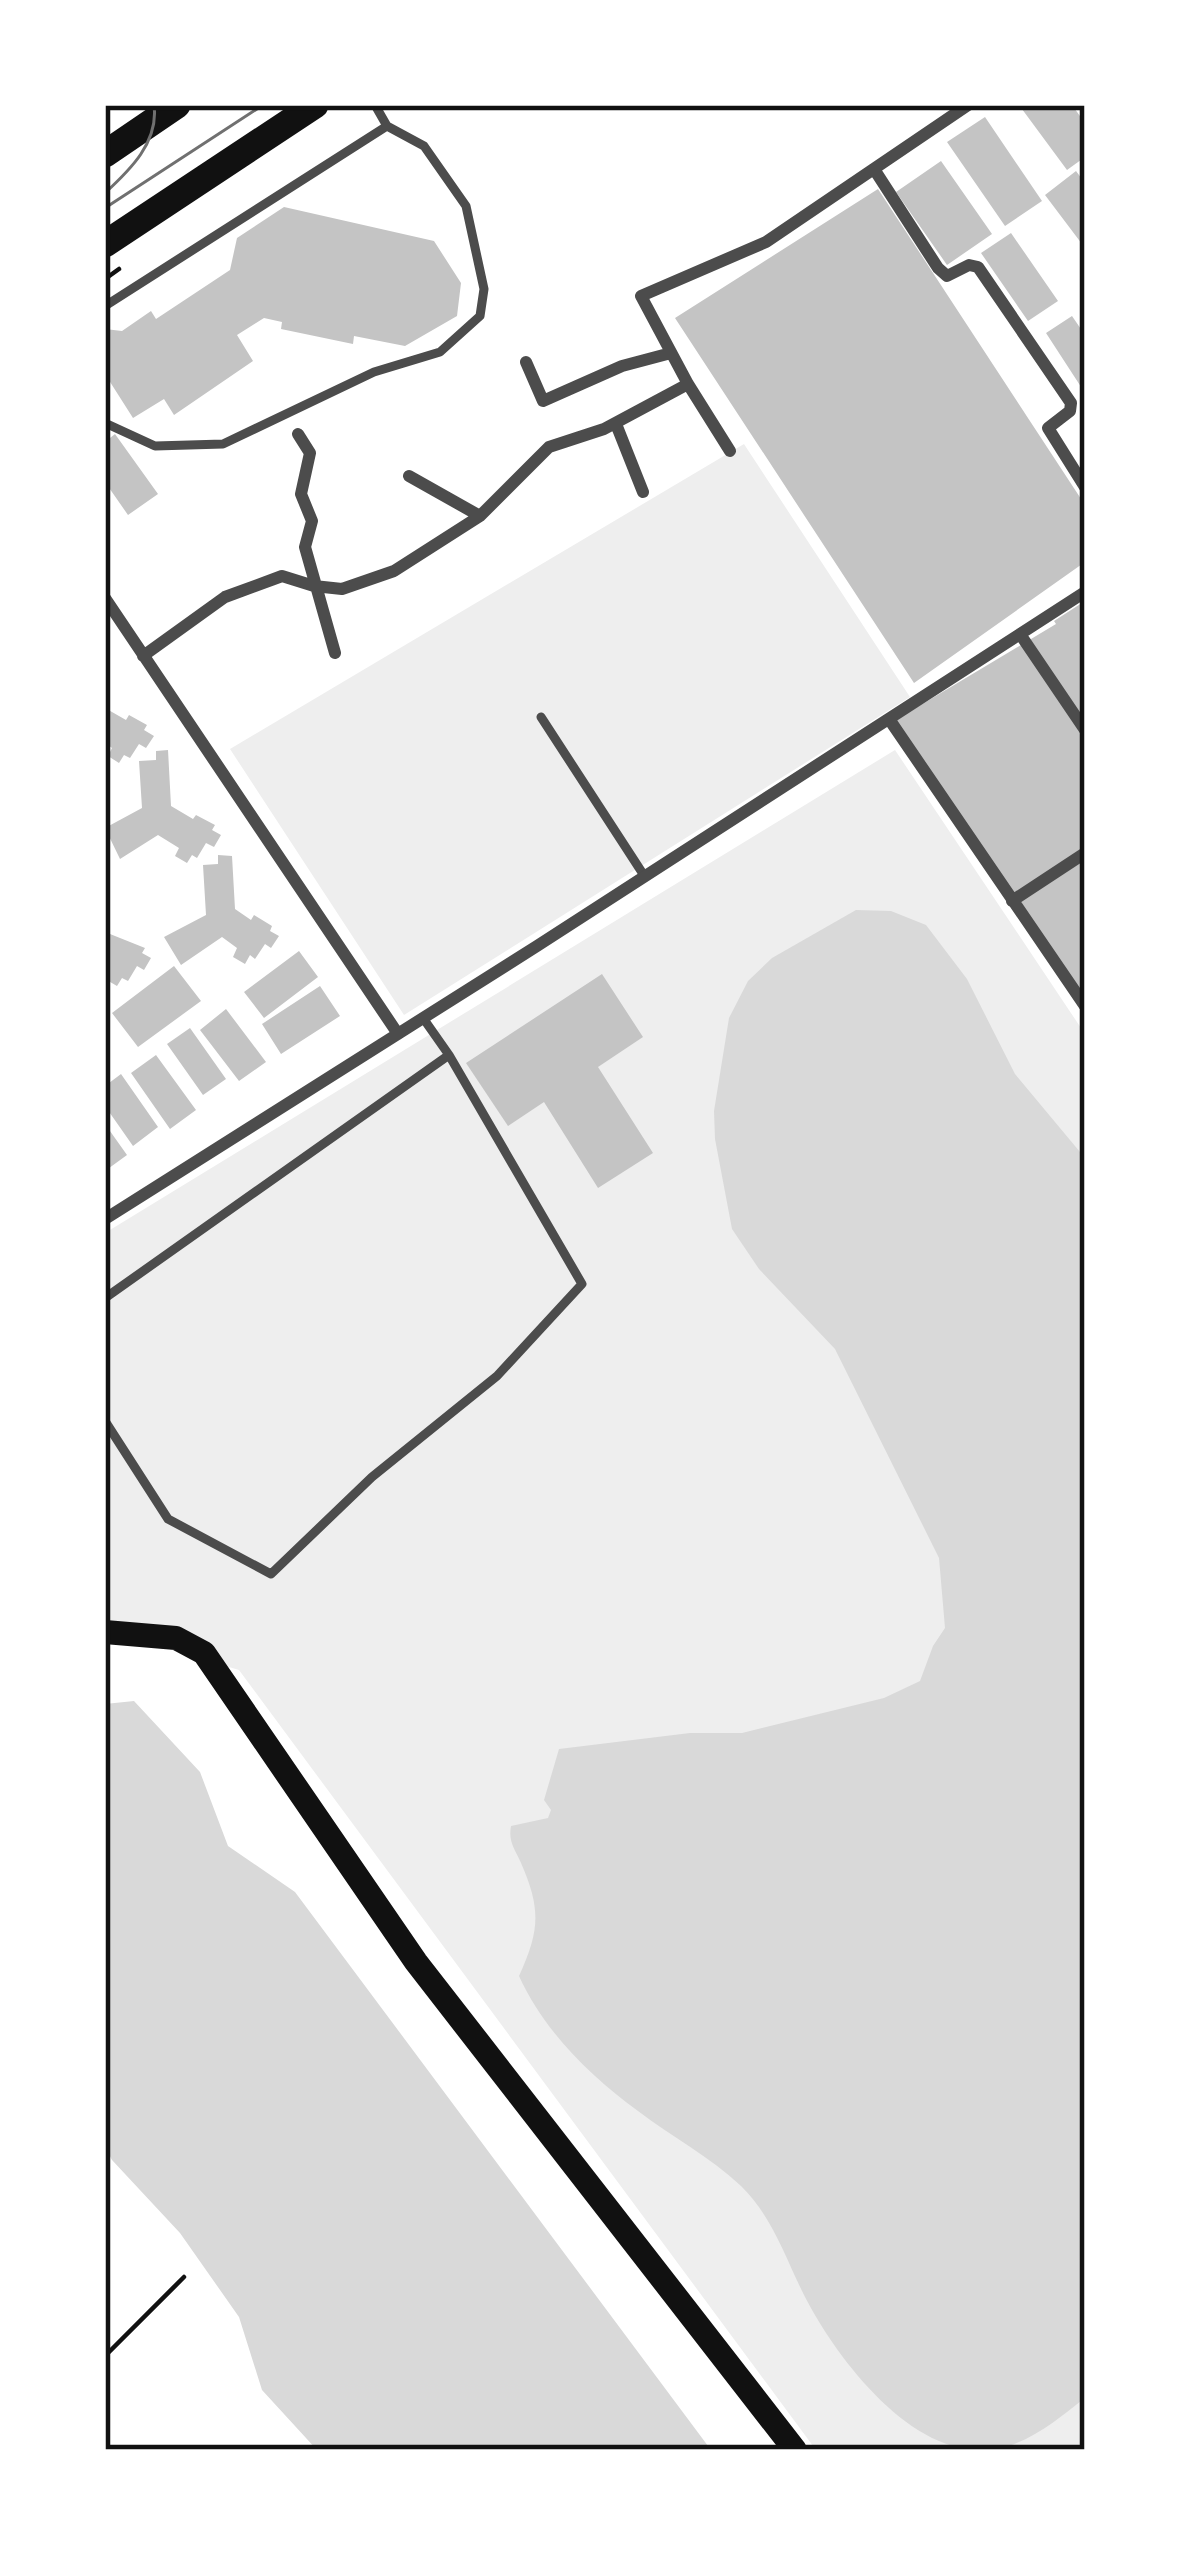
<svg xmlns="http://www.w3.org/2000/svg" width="1190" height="2555" viewBox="0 0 1190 2555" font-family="'Alegreya Sans',sans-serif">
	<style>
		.green { fill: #eee }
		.water { fill: #d9d9d9 }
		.building { fill: #c4c4c4 }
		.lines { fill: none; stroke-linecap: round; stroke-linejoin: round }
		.path { stroke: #111; stroke-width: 4.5 }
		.service { stroke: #4c4c4c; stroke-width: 9 }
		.minor { stroke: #4c4c4c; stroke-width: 12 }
		.secondary { stroke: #111; stroke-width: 24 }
		.primary { stroke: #111; stroke-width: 27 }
		.tram { stroke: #707070; stroke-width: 3 }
		.neatline { fill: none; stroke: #111; stroke-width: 4.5 }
	</style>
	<rect width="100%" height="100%" fill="#fff"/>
	<!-- green -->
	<path class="green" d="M 744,444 L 910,697 L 404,1015 L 230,749 Z
		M 895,750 L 1085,1034 L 1085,2450 L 816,2450 L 239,1670 L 105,1630 L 105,1233 Z"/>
	<!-- water -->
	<path class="water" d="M 856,910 L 891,911 L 926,925 L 967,979 L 1015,1074 L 1085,1158 L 1085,2398 C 1059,2418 1033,2441 1000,2448 C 917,2467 836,2358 804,2295 C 785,2257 772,2216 741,2186 C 709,2156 672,2137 638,2111 C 590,2076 544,2031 519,1976 C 540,1930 541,1909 521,1863 C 515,1849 508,1842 511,1826 L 548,1818 L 551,1810 L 544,1800 L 559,1749 L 690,1733 L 742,1733 L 884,1698 L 920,1681 L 933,1646 L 945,1628 L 939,1558 L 835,1349 L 759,1269 L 732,1229 L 715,1139 L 714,1111 L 729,1018 L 748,981 L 772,958 Z
		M 134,1701 L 200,1772 L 228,1846 L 295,1892 L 711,2450 L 317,2450 L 262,2390 L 239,2317 L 180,2233 L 112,2160 L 105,2147 L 105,1704 Z"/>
	<!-- building -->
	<path class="building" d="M 1019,105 L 1072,105 L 1085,123 L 1085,157 L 1067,170 Z
		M 985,117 L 1042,201 L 1005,226 L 947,142 Z
		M 941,161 L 992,234 L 947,265 L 896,192 Z
		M 1076,171 L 1085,183 L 1085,248 L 1045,195 Z
		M 878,189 L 1085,505 L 1085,562 L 914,683 L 675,318 Z
		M 284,207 L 434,241 L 461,283 L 457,316 L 405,346 L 354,336 L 353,344 L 281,329 L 282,322 L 264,318 L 237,335 L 253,361 L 174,415 L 164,399 L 133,418 L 105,374 L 105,329 L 122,331 L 151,311 L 156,319 L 230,270 L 237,238 Z
		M 1011,233 L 1058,301 L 1028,321 L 981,253 Z
		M 1072,316 L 1085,335 L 1085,393 L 1046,333 Z
		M 115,434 L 158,494 L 128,515 L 105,482 L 105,442 Z
		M 1085,601 L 1085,1001 L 894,721 L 1056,624 L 1054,621 Z
		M 105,708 L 126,720 L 129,715 L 147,725 L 144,730 L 154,736 L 146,748 L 139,744 L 130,758 L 124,755 L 119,763 L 108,756 L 112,748 L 105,743 Z
		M 168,750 L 171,806 L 193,819 L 196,815 L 215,825 L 212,830 L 221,835 L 214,847 L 206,843 L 197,858 L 192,855 L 187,863 L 175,856 L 179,848 L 158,835 L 120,859 L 105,828 L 142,808 L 139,761 L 156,760 L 156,751 Z
		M 218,855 L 232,856 L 235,909 L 251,920 L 254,915 L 272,926 L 270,931 L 279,936 L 271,948 L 265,944 L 255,959 L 250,955 L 245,964 L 233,957 L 237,948 L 222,937 L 181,965 L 164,937 L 206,915 L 203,865 L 218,864 Z
		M 105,932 L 145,948 L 142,953 L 151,958 L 144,970 L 137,966 L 128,981 L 122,978 L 117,986 L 105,979 L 110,970 L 105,968 Z
		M 299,951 L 318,977 L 264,1018 L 244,992 Z
		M 174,966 L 201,1001 L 138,1047 L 112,1013 Z
		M 602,974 L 643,1037 L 598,1067 L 653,1153 L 598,1188 L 544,1102 L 508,1126 L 466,1063 Z
		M 320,986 L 340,1016 L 281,1054 L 262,1024 Z
		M 226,1009 L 266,1062 L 239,1081 L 200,1030 Z
		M 190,1028 L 226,1079 L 203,1095 L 167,1044 Z
		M 156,1055 L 196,1110 L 170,1129 L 131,1073 Z
		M 121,1074 L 158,1127 L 133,1146 L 105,1106 L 105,1086 Z
		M 105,1124 L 127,1155 L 105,1171 Z"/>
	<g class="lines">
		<!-- path -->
		<path class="path" d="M 105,279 L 119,269
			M 105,2356 L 184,2277"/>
		<!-- service -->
		<path class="service" d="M 375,105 L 387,126
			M 105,306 L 387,126 L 424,146 L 466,206 L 484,289 L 480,316 L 440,352 L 374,372 L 223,444 L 155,446 L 105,423
			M 541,717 L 645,877
			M 105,1298 L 449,1055
			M 105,1421 L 168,1519 L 271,1574 L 372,1477 L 497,1376 L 582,1284 L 449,1055 L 423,1018"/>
		<!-- minor -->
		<path class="minor" d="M 874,169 L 938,268 L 947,276 L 969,265 L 978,267 L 1071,403 L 1070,411 L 1048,428 L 1085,487
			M 526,362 L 543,401 L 622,366 L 671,353
			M 616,424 L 643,492
			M 298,434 L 310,453 L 301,494 L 312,521 L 305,547 L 335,653
			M 730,451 L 688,384 L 641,296 L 766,242 L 968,105
			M 409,476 L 480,516
			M 105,598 L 398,1034
			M 1020,634 L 1085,730
			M 143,656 L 225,597 L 282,576 L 314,586 L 342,589 L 394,571 L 480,516 L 549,447 L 604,429 L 688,384
			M 889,719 L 1085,1006
			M 1012,901 L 1085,853
			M 105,1219 L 537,946 L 1085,592"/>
		<!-- secondary -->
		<path class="secondary" d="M 105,1632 L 176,1638 L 204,1653 L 416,1962 L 795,2450"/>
		<!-- primary -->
		<path class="primary" d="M 105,154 L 177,105
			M 105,244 L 315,105"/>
		<!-- tram -->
		<path class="tram" d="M 105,193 C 130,170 159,142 154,105
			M 105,208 L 263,105"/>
	</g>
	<!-- border -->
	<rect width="1190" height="2555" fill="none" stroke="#ffffff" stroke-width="216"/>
	<rect x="108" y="108" width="974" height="2339" class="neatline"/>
</svg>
